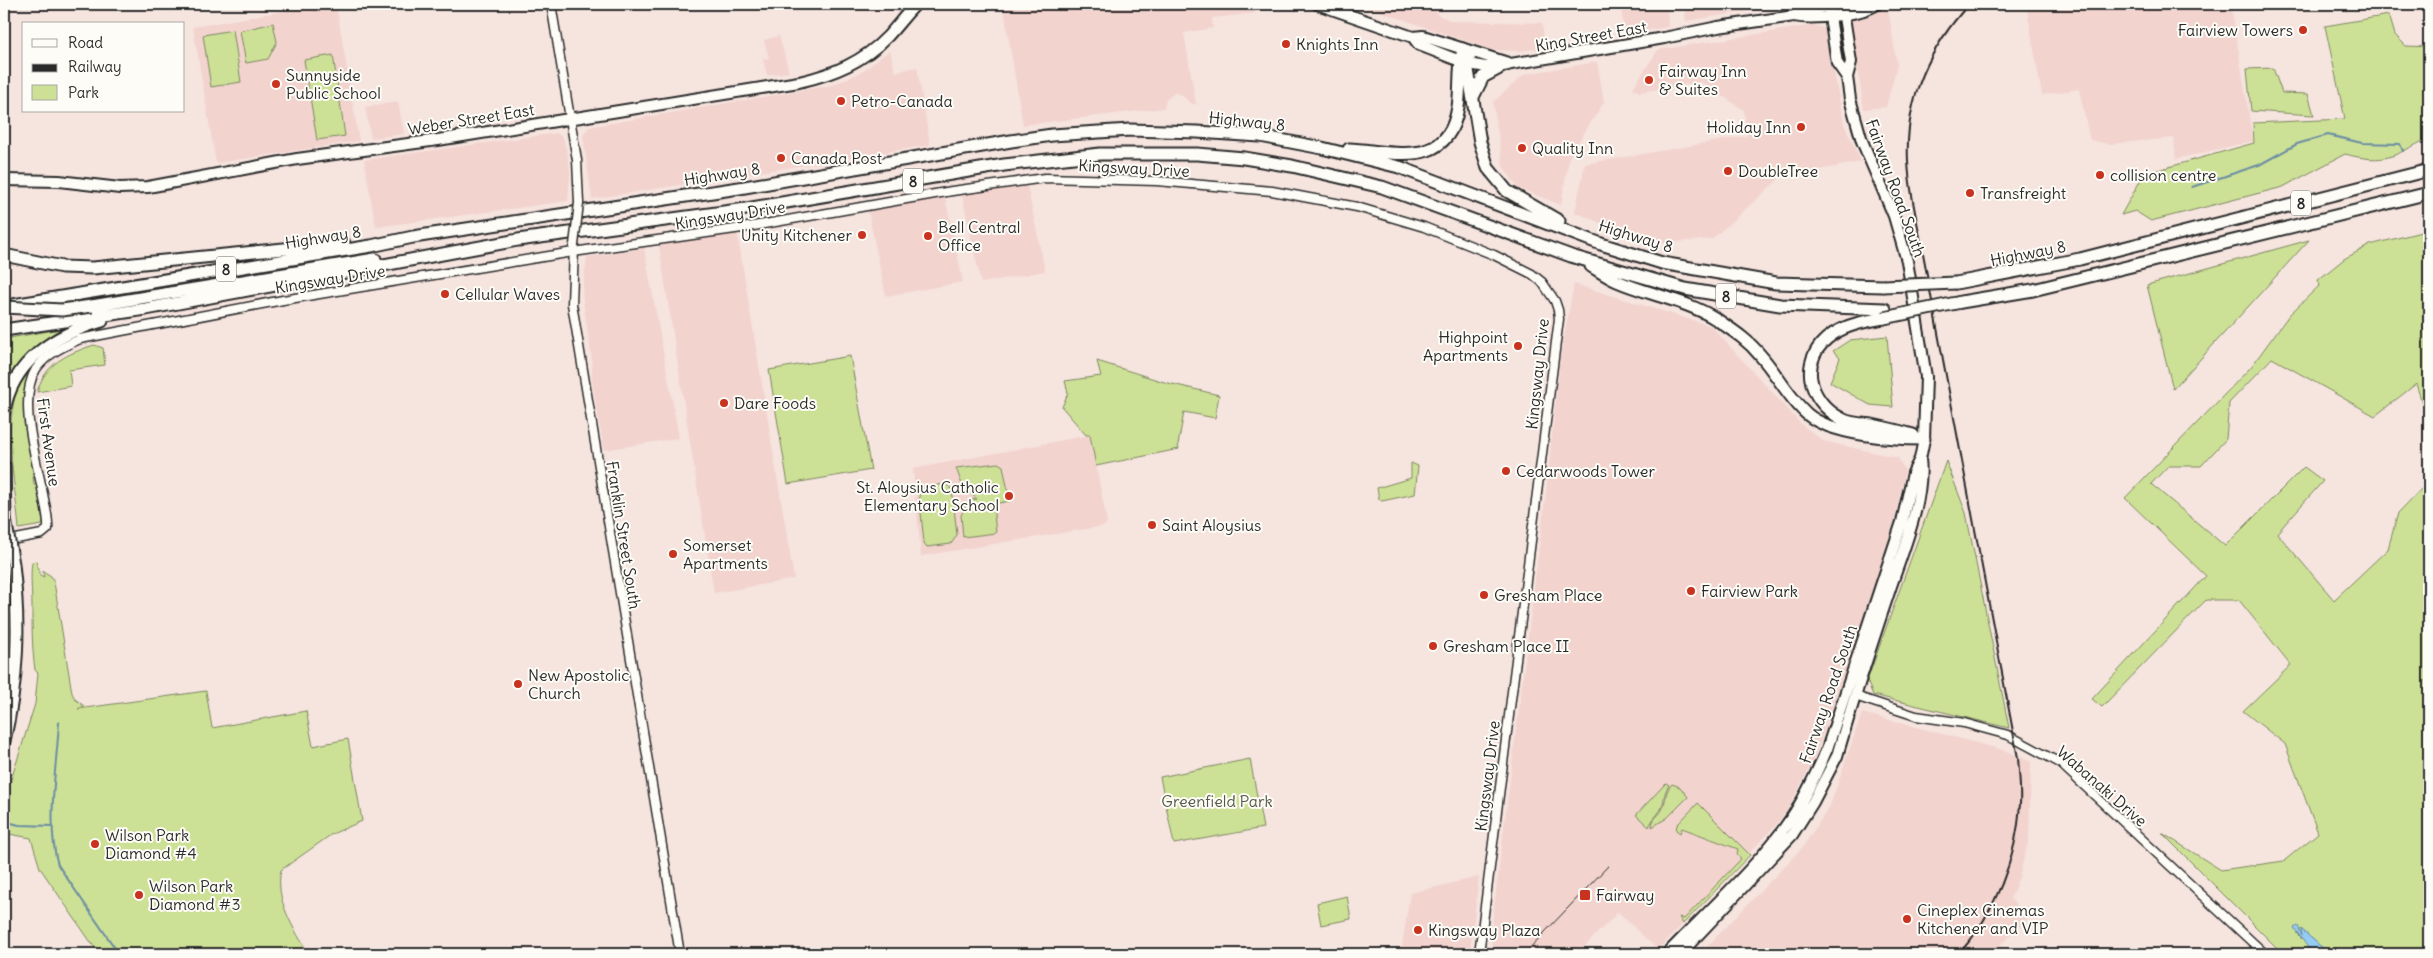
<svg xmlns="http://www.w3.org/2000/svg" width="2433" height="958" viewBox="0 0 2433 958" font-family="Delius,sans-serif">
	<style>
		.built { fill: #f2d3ce }
		.green { fill: #cde196; stroke: #7c8660 }
		.water { fill: #94ccf3; stroke: #6a8ca3 }
		.lines { fill: none; stroke-linecap: round; stroke-linejoin: round }
		.stream { stroke: #6a8ca3; stroke-width: 2 }
		.minor-casing { stroke: #2b2b2b; stroke-width: 11 }
		.major-casing { stroke: #2b2b2b; stroke-width: 14 }
		.highway-casing { stroke: #2b2b2b; stroke-width: 15 }
		.minor { stroke: #fdfcf7; stroke-width: 8 }
		.major { stroke: #fdfcf7; stroke-width: 10 }
		.highway { stroke: #fdfcf7; stroke-width: 11 }
		.tram { stroke: #2b2b2b; stroke-width: 1 }
		.rail { stroke: #2b2b2b; stroke-width: 2 }
		.minor-bridge-casing { stroke: #2b2b2b; stroke-width: 11; stroke-linecap: butt }
		.highway-bridge-casing { stroke: #2b2b2b; stroke-width: 15; stroke-linecap: butt }
		.minor-bridge { stroke: #fdfcf7; stroke-width: 8 }
		.highway-bridge { stroke: #fdfcf7; stroke-width: 11 }
		.poi-dot { fill: #c8321e; stroke: #fdfcf7; stroke-width: 2 }
		.labels { text-anchor: middle; dominant-baseline: central; stroke-width: 4; stroke-linejoin: round; paint-order: stroke }
		.shield { fill: #fdfcf7; stroke: #6a6a68; stroke-width: 1 }
		.shield-label { font-size: 15px; font-weight: bold; fill: #2b2b2b }
		.poi-label { font-size: 16px; fill: #2b2b2b; stroke: #fdfcf7; text-anchor: start }
		.street-label { font-size: 16px; fill: #2b2b2b; stroke: #fdfcf7 }
		.park-label { font-size: 16px; fill: #545846; stroke: #fdfcf7 }
	</style>
	<rect width="100%" height="100%" fill="#f6e4df"/>
	<filter id="ink" filterUnits="userSpaceOnUse"><feTurbulence type="fractalNoise" baseFrequency=".02" numOctaves="2"/><feDisplacementMap in="SourceGraphic" scale="10" xChannelSelector="R" yChannelSelector="G"/><feConvolveMatrix kernelMatrix="1 2 1 2 8 2 1 2 1" color-interpolation-filters="sRGB"/></filter>
	<g filter="url(#ink)">
		<!-- built -->
		<path class="built" d="M 324,4 L 336,4 L 359,141 L 216,163 L 193,27 Z
			M 1003,4 L 1254,4 L 1255,13 L 1212,18 L 1213,28 L 1184,33 L 1196,105 L 1189,102 L 1181,94 L 1174,93 L 1165,101 L 1164,108 L 1023,125 Z
			M 1358,4 L 1437,4 L 1437,15 L 1452,21 L 1542,23 L 1545,47 L 1519,51 L 1492,50 Z
			M 1620,4 L 1667,4 L 1668,27 L 1625,34 Z
			M 1684,4 L 1793,4 L 1686,21 Z
			M 2026,4 L 2231,4 L 2253,141 L 2176,159 L 2174,138 L 2109,144 L 2090,140 L 2079,89 L 2042,95 Z
			M 1888,8 L 1897,65 L 1886,107 L 1864,109 L 1850,24 L 1855,17 L 1861,13 Z
			M 1814,25 L 1823,28 L 1826,32 L 1844,124 L 1861,162 L 1781,177 L 1712,239 L 1665,243 L 1619,231 L 1575,212 L 1585,164 L 1747,136 L 1744,110 L 1701,82 L 1639,92 L 1633,88 L 1658,50 Z
			M 779,36 L 789,72 L 767,75 L 763,59 L 769,58 L 764,40 Z
			M 890,50 L 895,72 L 917,67 L 930,145 L 592,199 L 583,135 L 589,127 L 832,85 L 862,72 Z
			M 1597,62 L 1604,102 L 1569,157 L 1561,205 L 1518,188 L 1503,166 L 1493,102 L 1525,74 Z
			M 398,102 L 404,134 L 371,138 L 365,107 Z
			M 557,133 L 563,138 L 568,157 L 570,172 L 568,201 L 376,227 L 364,160 Z
			M 1027,185 L 1045,271 L 981,283 L 962,195 Z
			M 945,197 L 963,282 L 886,296 L 868,211 Z
			M 737,232 L 794,579 L 714,593 L 659,245 Z
			M 644,248 L 679,438 L 604,450 L 592,381 L 592,360 L 582,293 L 587,257 Z
			M 1574,284 L 1711,326 L 1801,424 L 1823,441 L 1898,458 L 1905,471 L 1895,518 L 1875,583 L 1814,759 L 1788,809 L 1775,826 L 1658,950 L 1618,912 L 1577,954 L 1504,954 L 1495,948 L 1490,940 L 1547,484 L 1560,359 Z
			M 1090,435 L 1107,522 L 1104,526 L 921,556 L 913,469 Z
			M 1862,713 L 2007,751 L 2031,762 L 2029,838 L 2019,877 L 2010,899 L 2029,917 L 1991,954 L 1700,954 L 1802,848 L 1830,806 Z
			M 1479,877 L 1470,951 L 1445,954 L 1401,954 L 1410,893 Z"/>
		<!-- green -->
		<path class="green" d="M 2389,15 L 2395,35 L 2406,46 L 2429,47 L 2429,138 C 2392,156 2387,165 2345,154 L 2283,187 L 2151,221 L 2135,211 L 2121,215 L 2144,174 L 2254,143 L 2253,123 L 2345,119 L 2325,26 Z
			M 273,23 L 277,42 L 268,59 L 246,63 L 240,31 Z
			M 233,30 L 241,82 L 211,87 L 203,35 Z
			M 333,55 L 345,136 L 317,140 L 304,60 Z
			M 2273,68 L 2282,93 L 2308,94 L 2314,115 L 2251,111 L 2247,69 Z
			M 2429,230 L 2429,424 L 2416,384 L 2375,416 L 2272,358 L 2229,403 L 2226,439 L 2201,466 L 2168,466 L 2151,484 L 2225,546 L 2304,467 L 2323,481 L 2277,533 L 2334,600 L 2388,549 L 2398,513 L 2429,481 L 2429,954 L 2327,954 L 2326,951 L 2302,930 L 2303,936 L 2296,933 L 2308,945 L 2308,951 L 2300,950 L 2301,954 L 2283,954 L 2162,833 L 2221,870 L 2284,861 L 2318,833 L 2285,744 L 2243,711 L 2291,665 L 2239,600 L 2206,600 L 2102,707 L 2092,699 L 2206,576 L 2125,498 L 2251,367 L 2289,315 L 2320,285 L 2318,280 L 2344,259 L 2370,245 Z
			M 2309,240 L 2173,389 L 2147,285 Z
			M 60,329 C 34,346 20,359 4,386 L 4,339 Z
			M 1887,336 L 1893,407 L 1870,405 L 1830,382 L 1840,358 L 1833,351 L 1850,340 Z
			M 94,345 L 103,348 L 105,365 L 69,370 L 71,386 L 37,392 C 45,363 67,354 94,345 Z
			M 47,350 L 28,379 L 24,399 L 36,476 L 33,477 L 34,485 L 37,485 L 43,522 L 42,525 L 19,529 C 15,481 0,418 23,375 C 30,366 40,358 47,350 Z
			M 850,356 L 871,470 L 788,484 L 769,370 Z
			M 1097,361 L 1164,382 L 1219,395 L 1215,418 L 1184,412 L 1178,445 L 1179,449 L 1096,466 L 1090,435 L 1086,435 L 1062,407 L 1068,393 L 1065,381 L 1101,376 Z
			M 1946,461 L 1966,513 L 2009,728 L 1873,695 L 1867,681 Z
			M 998,463 L 1003,466 L 1010,501 L 993,504 L 996,533 L 963,537 L 961,515 L 970,500 L 977,499 L 963,487 L 956,468 Z
			M 1411,463 L 1418,466 L 1415,494 L 1382,501 L 1379,499 L 1377,488 L 1411,478 Z
			M 946,484 L 952,489 L 957,535 L 951,544 L 927,547 L 924,543 L 919,493 L 924,487 Z
			M 36,561 L 40,575 L 44,577 L 43,571 L 51,576 L 54,582 L 72,693 L 75,699 L 84,706 L 78,709 L 206,691 L 212,728 L 306,711 L 313,746 L 348,739 L 362,821 L 332,834 L 281,870 C 274,900 295,931 309,954 L 99,954 L 40,868 L 31,838 L 4,833 L 4,802 L 35,704 L 38,673 L 35,670 C 32,648 32,628 32,606 C 32,591 30,577 32,562 Z
			M 1250,759 L 1263,828 L 1174,844 L 1160,777 Z
			M 1666,783 L 1669,785 C 1663,793 1665,801 1661,809 C 1657,816 1652,819 1649,827 L 1636,815 Z
			M 1672,784 L 1680,787 L 1688,797 L 1667,818 L 1652,827 C 1652,818 1658,817 1662,810 C 1667,800 1664,792 1672,784 Z
			M 1698,803 L 1750,855 L 1683,924 L 1679,917 L 1684,919 L 1741,859 L 1737,854 L 1738,849 L 1682,828 L 1680,833 L 1676,830 L 1677,825 Z
			M 1347,896 L 1351,919 L 1321,925 L 1317,903 Z"/>
		<!-- water -->
		<path class="water" d="M 2298,926 L 2302,936 L 2301,929 L 2326,951 L 2327,954 L 2301,954 L 2300,950 L 2308,951 L 2309,949 L 2294,928 Z"/>
		<g class="lines">
			<!-- stream -->
			<path class="stream" d="M 2192,187 L 2259,165 L 2297,144 L 2328,135 L 2362,143 L 2400,144 L 2403,151
				M 59,722 C 57,764 46,825 58,865 L 119,954
				M 4,821 L 19,825 L 53,826"/>
			<defs>
				<path id="minor" d="M 551,4 L 577,160 L 579,203
					M 574,248 L 572,304 L 680,954
					M 6,541 L 42,534 L 48,529 C 49,518 45,505 43,494 C 37,461 17,399 36,369 C 46,354 64,346 80,339 L 283,300 L 573,252 L 742,228 L 952,191 L 1045,178 L 1157,181 L 1272,191 L 1357,207 L 1424,227 L 1494,255 L 1532,274 L 1542,282 L 1555,301 L 1558,310 L 1559,319 L 1556,342 L 1479,954
					M 1855,696 L 1916,716 L 1964,723 L 2008,735 L 2060,763 L 2265,954"/>
				<path id="major" d="M 1317,4 L 1413,37 L 1423,36 L 1511,64
					M 1829,10 L 1837,63 L 1847,77
					M 1794,16 C 1813,20 1861,15 1877,4
					M 1413,37 L 1419,45 C 1448,55 1481,75 1511,64 L 1664,38 L 1718,27 L 1794,16 L 1805,9 L 1848,4
					M 4,180 L 59,181 L 120,188 L 148,187 L 297,159 L 438,140 L 799,82 C 834,74 863,62 888,36 C 898,25 906,14 916,4
					M 1667,954 C 1707,912 1760,865 1792,817 C 1806,796 1817,772 1827,749 L 1902,522 L 1913,473 L 1920,459 L 1924,439 L 1926,377 L 1907,261 L 1894,216 L 1862,141 L 1850,99 L 1847,77 L 1851,62 L 1842,4
					M 1680,954 L 1792,835 L 1813,802 L 1837,756 C 1853,701 1871,646 1889,592 C 1902,552 1925,500 1920,459"/>
				<path id="highway" d="M 1470,52 L 1468,70 L 1480,142 L 1488,168 L 1507,191 L 1559,221
					M 1473,97 L 1483,77 L 1498,69
					M 1349,149 C 1393,151 1448,171 1458,107 C 1461,88 1458,69 1463,49
					M 4,255 L 62,267 L 93,268 L 344,243
					M 1591,266 C 1599,271 1608,277 1617,281 C 1649,295 1686,300 1716,319 C 1732,330 1748,340 1760,355 C 1777,374 1788,397 1807,414 C 1831,435 1893,439 1924,439
					M 1956,283 L 2080,259 L 2429,170
					M 1961,302 L 2033,290 L 2429,193
					M 13,305 L 371,246 L 413,237 L 739,188 L 1011,141 L 1052,135 L 1130,130 L 1197,132 L 1260,136 L 1322,148 L 1399,167 L 1601,244 L 1662,263 L 1776,283 L 1883,286
					M 92,306 L 375,259
					M 1884,318 C 1867,321 1848,324 1833,334 C 1797,358 1807,401 1842,419 C 1850,424 1863,424 1872,425 C 1886,428 1899,431 1913,435
					M 4,330 L 146,309 L 518,240 L 746,209 L 1004,165 L 1100,154 L 1197,154 L 1244,158 L 1292,166 L 1382,187 L 1571,256 L 1685,289 L 1780,305 L 1885,309
					M 4,411 C 13,360 57,334 102,321
					M 4,466 L 5,519
					M 4,741 C 18,680 20,626 13,564"/>
			</defs>
			<!-- minor casing -->
			<use href="#minor" class="minor-casing"/>
			<!-- major casing -->
			<use href="#major" class="major-casing"/>
			<!-- highway casing -->
			<use href="#highway" class="highway-casing"/>
			<!-- minor -->
			<use href="#minor" class="minor"/>
			<!-- major -->
			<use href="#major" class="major"/>
			<!-- highway -->
			<use href="#highway" class="highway"/>
			<!-- tram -->
			<path class="tram" d="M 1524,954 L 1608,866"/>
			<!-- rail -->
			<path class="rail" d="M 1959,954 C 1995,913 2017,858 2020,804 C 2021,789 2019,773 2018,758 L 1922,248 C 1917,219 1909,190 1908,161 C 1905,100 1929,48 1969,4"/>
			<defs>
				<path id="minor-bridge" d="M 574,245 L 579,203"/>
				<path id="highway-bridge" d="M 1883,286 L 1956,283
					M 4,307 L 62,310 L 92,306
					M 1884,318 L 1961,302
					M 5,519 L 13,564"/>
			</defs>
			<!-- minor-bridge casing -->
			<use href="#minor-bridge" class="minor-bridge-casing"/>
			<!-- highway-bridge casing -->
			<use href="#highway-bridge" class="highway-bridge-casing"/>
			<!-- minor-bridge -->
			<use href="#minor-bridge" class="minor-bridge"/>
			<!-- highway-bridge -->
			<use href="#highway-bridge" class="highway-bridge"/>
		</g>
	</g>
	<!-- markers -->
	<g class="poi-dot">
		<circle cx="2303" cy="30" r="5"/>
		<circle cx="1286" cy="44" r="5"/>
		<circle cx="1649" cy="80" r="5"/>
		<circle cx="276" cy="84" r="5"/>
		<circle cx="841" cy="101" r="5"/>
		<circle cx="1801" cy="127" r="5"/>
		<circle cx="1522" cy="148" r="5"/>
		<circle cx="781" cy="158" r="5"/>
		<circle cx="1728" cy="171" r="5"/>
		<circle cx="2100" cy="175" r="5"/>
		<circle cx="1970" cy="193" r="5"/>
		<circle cx="862" cy="235" r="5"/>
		<circle cx="928" cy="236" r="5"/>
		<circle cx="445" cy="294" r="5"/>
		<circle cx="1518" cy="346" r="5"/>
		<circle cx="724" cy="403" r="5"/>
		<circle cx="1506" cy="471" r="5"/>
		<circle cx="1009" cy="496" r="5"/>
		<circle cx="1152" cy="525" r="5"/>
		<circle cx="673" cy="554" r="5"/>
		<circle cx="1691" cy="591" r="5"/>
		<circle cx="1484" cy="595" r="5"/>
		<circle cx="1433" cy="646" r="5"/>
		<circle cx="518" cy="684" r="5"/>
		<circle cx="95" cy="844" r="5"/>
		<circle cx="139" cy="895" r="5"/>
		<rect x="1579" y="889" width="12" height="12" rx="2.5"/>
		<circle cx="1907" cy="919" r="5"/>
		<circle cx="1418" cy="930" r="5"/>
	</g>
	<g class="labels">
		<!-- shield labels -->
		<g class="shield">
			<rect x="903" y="168.5" width="20" height="25" rx="4"/>
			<rect x="2291" y="190.5" width="20" height="25" rx="4"/>
			<rect x="216" y="256.5" width="20" height="25" rx="4"/>
			<rect x="1716" y="283.5" width="20" height="25" rx="4"/>
		</g>
		<g class="shield-label">
			<text x="913" y="181">8</text>
			<text x="2301" y="203">8</text>
			<text x="226" y="269">8</text>
			<text x="1726" y="296">8</text>
		</g>
		<!-- poi labels -->
		<g class="poi-label">
			<text x="2293" y="30" text-anchor="end">Fairview Towers</text>
			<text x="1296" y="44">Knights Inn</text>
			<text x="1659" y="71">Fairway Inn<tspan x="1659" dy="18">&amp; Suites</tspan></text>
			<text x="286" y="75">Sunnyside<tspan x="286" dy="18">Public School</tspan></text>
			<text x="851" y="101">Petro-Canada</text>
			<text x="1791" y="127" text-anchor="end">Holiday Inn</text>
			<text x="1532" y="148">Quality Inn</text>
			<text x="791" y="158">Canada Post</text>
			<text x="1738" y="171">DoubleTree</text>
			<text x="2110" y="175">collision centre</text>
			<text x="1980" y="193">Transfreight</text>
			<text x="938" y="227">Bell Central<tspan x="938" dy="18">Office</tspan></text>
			<text x="852" y="235" text-anchor="end">Unity Kitchener</text>
			<text x="455" y="294">Cellular Waves</text>
			<text x="1508" y="337" text-anchor="end">Highpoint<tspan x="1508" dy="18">Apartments</tspan></text>
			<text x="734" y="403">Dare Foods</text>
			<text x="1516" y="471">Cedarwoods Tower</text>
			<text x="999" y="487" text-anchor="end">St. Aloysius Catholic<tspan x="999" dy="18">Elementary School</tspan></text>
			<text x="1162" y="525">Saint Aloysius</text>
			<text x="683" y="545">Somerset<tspan x="683" dy="18">Apartments</tspan></text>
			<text x="1701" y="591">Fairview Park</text>
			<text x="1494" y="595">Gresham Place</text>
			<text x="1443" y="646">Gresham Place II</text>
			<text x="528" y="675">New Apostolic<tspan x="528" dy="18">Church</tspan></text>
			<text x="105" y="835">Wilson Park<tspan x="105" dy="18">Diamond #4</tspan></text>
			<text x="149" y="886">Wilson Park<tspan x="149" dy="18">Diamond #3</tspan></text>
			<text x="1596" y="895">Fairway</text>
			<text x="1917" y="910">Cineplex Cinemas<tspan x="1917" dy="18">Kitchener and VIP</tspan></text>
			<text x="1428" y="930">Kingsway Plaza</text>
		</g>
		<!-- street labels -->
		<g class="street-label">
			<text transform="translate(1591 36) rotate(-10)">King Street East</text>
			<text transform="translate(471 119) rotate(-9)">Weber Street East</text>
			<text transform="translate(1247 121) rotate(6)">Highway 8</text>
			<text transform="translate(1134 168) rotate(3)">Kingsway Drive</text>
			<text transform="translate(722 174) rotate(-9)">Highway 8</text>
			<text transform="translate(1896 188) rotate(70)">Fairway Road South</text>
			<text transform="translate(730 215) rotate(-9)">Kingsway Drive</text>
			<text transform="translate(1636 236) rotate(17)">Highway 8</text>
			<text transform="translate(323 237) rotate(-9)">Highway 8</text>
			<text transform="translate(2028 253) rotate(-11)">Highway 8</text>
			<text transform="translate(330 279) rotate(-9)">Kingsway Drive</text>
			<text transform="translate(1537 374) rotate(-84)">Kingsway Drive</text>
			<text transform="translate(49 442) rotate(82)">First Avenue</text>
			<text transform="translate(624 535) rotate(81)">Franklin Street South</text>
			<text transform="translate(1828 694) rotate(-71)">Fairway Road South</text>
			<text transform="translate(1487 776) rotate(-83)">Kingsway Drive</text>
			<text transform="translate(2102 786) rotate(41)">Wabanaki Drive</text>
		</g>
		<!-- park labels -->
		<g class="park-label">
			<text x="1217" y="801">Greenfield Park</text>
		</g>
	</g>
	<!-- margin -->
	<rect width="2433" height="958" fill="none" stroke="#fdfcf7" stroke-width="20"/>
	<rect x="10" y="10" width="2413" height="938" fill="none" stroke="#2b2b2b" stroke-width="2" filter="url(#ink)"/>
	<!-- legend -->
	<rect x="22" y="22" width="162" height="90" fill="#fdfcf7" stroke="#a9a8a5"/>
	<rect x="32" y="39" width="25" height="8" fill="#fdfcf7" stroke="#a9a8a5"/>
	<text x="68" y="48" font-size="15" fill="#2b2b2b">Road</text>
	<rect x="32" y="64" width="25" height="8" fill="#2b2b2b" stroke="#a9a8a5"/>
	<text x="68" y="72" font-size="15" fill="#2b2b2b">Railway</text>
	<rect x="32" y="85" width="25" height="15" fill="#cde196" stroke="#a9a8a5"/>
	<text x="68" y="98" font-size="15" fill="#2b2b2b">Park</text>
</svg>
